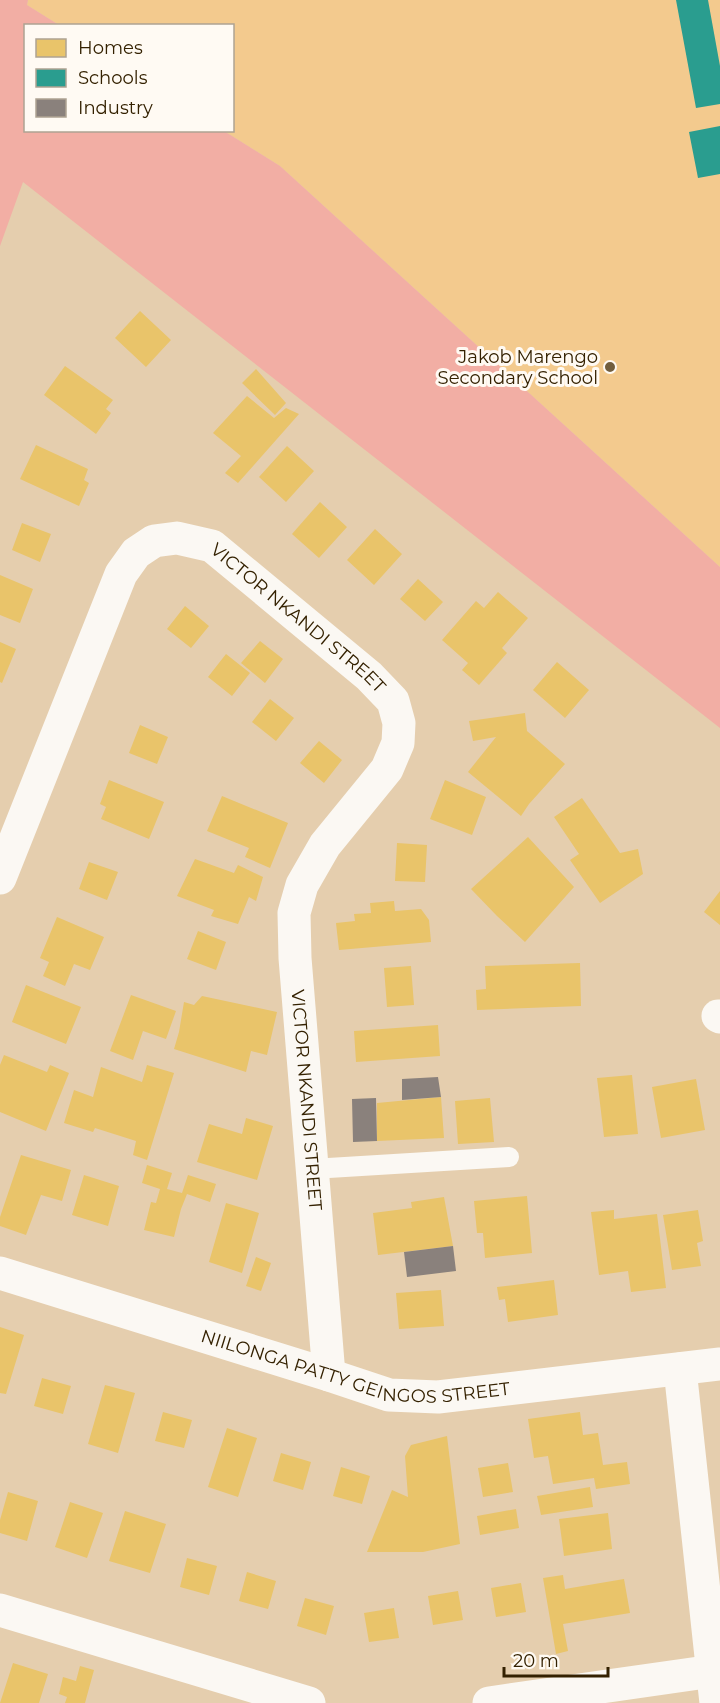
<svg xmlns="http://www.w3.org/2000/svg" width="720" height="1703" viewBox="0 0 720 1703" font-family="Montserrat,sans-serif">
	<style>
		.built { fill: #f3ca8e }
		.green { fill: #f2aea4 }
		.homes { fill: #e9c46a }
		.schools { fill: #2a9d8f }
		.industry { fill: #8a817c }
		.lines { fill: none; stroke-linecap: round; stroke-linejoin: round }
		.service { stroke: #fbf8f3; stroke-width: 20 }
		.minor { stroke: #fbf8f3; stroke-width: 33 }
		.poi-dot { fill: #725e3e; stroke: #fffaf3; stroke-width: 2 }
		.labels { text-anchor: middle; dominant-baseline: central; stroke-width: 6; stroke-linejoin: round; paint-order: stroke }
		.poi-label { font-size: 18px; fill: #342101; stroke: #fffaf3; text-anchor: end }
		.street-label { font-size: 18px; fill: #342101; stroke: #fffaf3 }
	</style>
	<rect width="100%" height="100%" fill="#e5ceae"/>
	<!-- built -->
	<path class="built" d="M 28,0 L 720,0 L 720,567 L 280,166 L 224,131 L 232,130 L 232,26 L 59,25 L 27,5 Z"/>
	<!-- green -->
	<path class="green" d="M 0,0 L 28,0 L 27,5 L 59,25 L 26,26 L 26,130 L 224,131 L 280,166 L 720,567 L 720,728 L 23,182 L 0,246 Z"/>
	<!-- homes -->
	<path class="homes" d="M 140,311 L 171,340 L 146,367 L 115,338 Z
		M 65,366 L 113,400 L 106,409 L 111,413 L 96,434 L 44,395 Z
		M 256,369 L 286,403 L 275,415 L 242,383 Z
		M 247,396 L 274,418 L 286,408 L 299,414 L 238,483 L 225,473 L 241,456 L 213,433 Z
		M 36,445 L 88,469 L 84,480 L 89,483 L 79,506 L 20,479 Z
		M 287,446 L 314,471 L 286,502 L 259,477 Z
		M 320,502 L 347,527 L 319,558 L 292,534 Z
		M 22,523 L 51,534 L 40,562 L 12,550 Z
		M 375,529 L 402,554 L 374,585 L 347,560 Z
		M 0,575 L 33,589 L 20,623 L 0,615 Z
		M 418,579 L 443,602 L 425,621 L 400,599 Z
		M 498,592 L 528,618 L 502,648 L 507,653 L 479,685 L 462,670 L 468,663 L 442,640 L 476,601 L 484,608 Z
		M 185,606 L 209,626 L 191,648 L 167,629 Z
		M 260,641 L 283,659 L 265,683 L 241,663 Z
		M 0,642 L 16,649 L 2,683 L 0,682 Z
		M 226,654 L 250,673 L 232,696 L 208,677 Z
		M 557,662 L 589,690 L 565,718 L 533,690 Z
		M 270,699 L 294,718 L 276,741 L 252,722 Z
		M 525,713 L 527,731 L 565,764 L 529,804 L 521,816 L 468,772 L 496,737 L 473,741 L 469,721 Z
		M 140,725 L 168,737 L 157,764 L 129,753 Z
		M 319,741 L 342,760 L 324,783 L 300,763 Z
		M 109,780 L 164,802 L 149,839 L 101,819 L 106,807 L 100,804 Z
		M 445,780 L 486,797 L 472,835 L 430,819 Z
		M 222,796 L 288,823 L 270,868 L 245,857 L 249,848 L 207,831 Z
		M 582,798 L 620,853 L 638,849 L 643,874 L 600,903 L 570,860 L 579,854 L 554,817 Z
		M 528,837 L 574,887 L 525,942 L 497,916 L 471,889 Z
		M 397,843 L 427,845 L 425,882 L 395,881 Z
		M 195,859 L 234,873 L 238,865 L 263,877 L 256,901 L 249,897 L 238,924 L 211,916 L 214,910 L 177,896 Z
		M 89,862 L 118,872 L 107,900 L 79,889 Z
		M 720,891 L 720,925 L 704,912 Z
		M 394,901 L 395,911 L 421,909 L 429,920 L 431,942 L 339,950 L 336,923 L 355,921 L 354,914 L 371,913 L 370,903 Z
		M 57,917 L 104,937 L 90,970 L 74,964 L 65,986 L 43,976 L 49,962 L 40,958 Z
		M 198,931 L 226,942 L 216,970 L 187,959 Z
		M 580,963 L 581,1006 L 477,1010 L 476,990 L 486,989 L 485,966 Z
		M 411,966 L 414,1005 L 387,1007 L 384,968 Z
		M 26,985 L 81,1007 L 66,1044 L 12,1022 Z
		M 131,995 L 176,1011 L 166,1039 L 143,1031 L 133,1060 L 110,1051 Z
		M 202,996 L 277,1012 L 267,1055 L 251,1051 L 246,1072 L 174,1049 L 179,1032 L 184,1002 L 194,1005 Z
		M 438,1025 L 440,1056 L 356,1062 L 354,1031 Z
		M 4,1055 L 47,1072 L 50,1065 L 69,1073 L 46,1131 L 0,1112 L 0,1065 Z
		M 147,1065 L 174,1073 L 147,1160 L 133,1155 L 136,1141 L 95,1128 L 93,1132 L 64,1123 L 74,1090 L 93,1097 L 101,1067 L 142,1082 Z
		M 632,1075 L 638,1134 L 604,1137 L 597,1078 Z
		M 696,1079 L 705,1130 L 661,1138 L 652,1087 Z
		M 441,1097 L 444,1138 L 377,1141 L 377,1103 Z
		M 490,1098 L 494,1142 L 458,1144 L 455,1101 Z
		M 246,1118 L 273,1126 L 257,1180 L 197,1162 L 209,1124 L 242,1134 Z
		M 21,1155 L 71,1170 L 62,1201 L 41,1195 L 26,1235 L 0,1226 L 0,1217 Z
		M 147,1165 L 172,1173 L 167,1189 L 182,1193 L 188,1175 L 216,1184 L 210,1202 L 187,1194 L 181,1209 L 174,1237 L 144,1230 L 151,1202 L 156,1203 L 160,1189 L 142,1183 Z
		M 84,1175 L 119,1186 L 108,1226 L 72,1215 Z
		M 527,1196 L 532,1253 L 485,1258 L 483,1233 L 477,1233 L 474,1201 Z
		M 444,1197 L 453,1246 L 378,1255 L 373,1213 L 412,1208 L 411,1202 Z
		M 226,1203 L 259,1213 L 242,1273 L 209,1262 Z
		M 614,1210 L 614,1219 L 657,1214 L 666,1288 L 631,1292 L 628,1271 L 599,1275 L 591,1212 Z
		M 698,1210 L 703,1241 L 697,1243 L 701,1266 L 672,1270 L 663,1215 Z
		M 256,1257 L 271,1263 L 261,1291 L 246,1286 Z
		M 554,1280 L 558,1315 L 508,1322 L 505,1299 L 499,1300 L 497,1287 Z
		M 441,1290 L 444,1326 L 399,1329 L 396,1293 Z
		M 0,1327 L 24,1335 L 6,1394 L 0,1393 Z
		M 42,1378 L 71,1386 L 63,1414 L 34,1406 Z
		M 105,1385 L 135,1393 L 118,1453 L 88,1444 Z
		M 163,1412 L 192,1420 L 184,1448 L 155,1441 Z
		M 580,1412 L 583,1435 L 598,1433 L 603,1465 L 627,1462 L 630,1484 L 596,1489 L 594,1478 L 553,1484 L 548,1456 L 534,1458 L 528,1419 Z
		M 227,1428 L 257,1438 L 238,1497 L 208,1487 Z
		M 447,1436 L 460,1544 L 423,1552 L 367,1552 L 392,1490 L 408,1497 L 405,1456 L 411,1445 Z
		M 281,1453 L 311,1462 L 303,1490 L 273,1481 Z
		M 508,1463 L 513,1492 L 483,1497 L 478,1468 Z
		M 341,1467 L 370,1476 L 362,1504 L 333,1496 Z
		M 590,1487 L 593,1507 L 541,1515 L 537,1496 Z
		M 8,1492 L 38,1501 L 27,1541 L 0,1533 L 0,1520 Z
		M 70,1502 L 103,1513 L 87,1558 L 55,1547 Z
		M 516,1509 L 519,1528 L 480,1535 L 477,1516 Z
		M 125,1511 L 166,1524 L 150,1573 L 109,1561 Z
		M 608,1513 L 612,1549 L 564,1556 L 559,1519 Z
		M 187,1558 L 217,1566 L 209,1595 L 180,1587 Z
		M 247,1572 L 276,1581 L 268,1609 L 239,1601 Z
		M 563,1575 L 565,1589 L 624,1579 L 630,1613 L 563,1624 L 568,1651 L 556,1654 L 543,1578 Z
		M 521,1583 L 526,1612 L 496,1617 L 491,1588 Z
		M 458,1591 L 463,1620 L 433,1625 L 428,1596 Z
		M 305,1598 L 334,1606 L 326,1635 L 297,1626 Z
		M 394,1608 L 399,1638 L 369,1642 L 364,1613 Z
		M 13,1663 L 48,1674 L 39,1703 L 0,1703 Z
		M 80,1666 L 94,1670 L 85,1703 L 65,1703 L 67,1697 L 59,1694 L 63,1677 L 76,1681 Z"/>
	<!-- schools -->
	<path class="schools" d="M 676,0 L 708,0 L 720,66 L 720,104 L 696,108 Z
		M 720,126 L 720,174 L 698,178 L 689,132 Z"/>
	<!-- industry -->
	<path class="industry" d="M 438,1077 L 441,1097 L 402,1100 L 402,1079 Z
		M 376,1098 L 377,1141 L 353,1142 L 352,1099 Z
		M 453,1246 L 456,1271 L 407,1277 L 404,1252 Z"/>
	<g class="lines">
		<!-- service -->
		<path class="service" d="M 312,1169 L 509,1157"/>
		<!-- minor -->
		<g class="minor">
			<path id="s1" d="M 0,878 L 121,574 L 136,553 L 154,541 L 177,538 L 212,546 L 369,676 L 393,701 L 399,723 L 398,743 L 387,769 L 325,845 L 302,885 L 294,913 L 295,958 L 329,1375"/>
			<path d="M 718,1016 L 720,1017"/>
			<path id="s2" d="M 0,1273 L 329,1375 L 389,1395 L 438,1397 L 720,1364"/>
			<path d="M 680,1369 L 716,1703"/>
			<path d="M 0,1610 L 309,1703"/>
			<path d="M 489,1703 L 713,1671"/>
		</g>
	</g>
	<!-- markers -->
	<circle class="poi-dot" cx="610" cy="367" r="6"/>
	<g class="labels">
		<!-- poi labels -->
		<g class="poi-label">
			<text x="598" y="357">Jakob Marengo<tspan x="598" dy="21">Secondary School</tspan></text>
		</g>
		<!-- street labels -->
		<g class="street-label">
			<text stroke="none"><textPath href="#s1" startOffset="546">VICTOR NKANDI STREET</textPath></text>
			<text stroke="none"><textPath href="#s1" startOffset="1104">VICTOR NKANDI STREET</textPath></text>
			<text stroke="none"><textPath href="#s2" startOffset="370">NIILONGA PATTY GEINGOS STREET</textPath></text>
		</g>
	</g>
	<!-- legend -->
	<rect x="24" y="24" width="210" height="108" fill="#fffaf3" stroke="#aea392" stroke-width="1.5"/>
	<rect x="36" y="39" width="30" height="18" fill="#e9c46a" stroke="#aea392" stroke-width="1.5"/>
	<text x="78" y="54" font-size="18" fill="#342101">Homes</text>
	<rect x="36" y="69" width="30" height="18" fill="#2a9d8f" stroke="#aea392" stroke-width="1.5"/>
	<text x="78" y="84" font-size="18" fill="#342101">Schools</text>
	<rect x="36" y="99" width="30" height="18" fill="#8a817c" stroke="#aea392" stroke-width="1.5"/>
	<text x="78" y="114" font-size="18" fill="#342101">Industry</text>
	<!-- scale -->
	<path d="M504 1667v9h104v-9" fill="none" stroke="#342101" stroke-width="3"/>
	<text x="513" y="1667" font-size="18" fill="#342101" stroke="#fffaf3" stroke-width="4.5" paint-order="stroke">20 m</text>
</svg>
